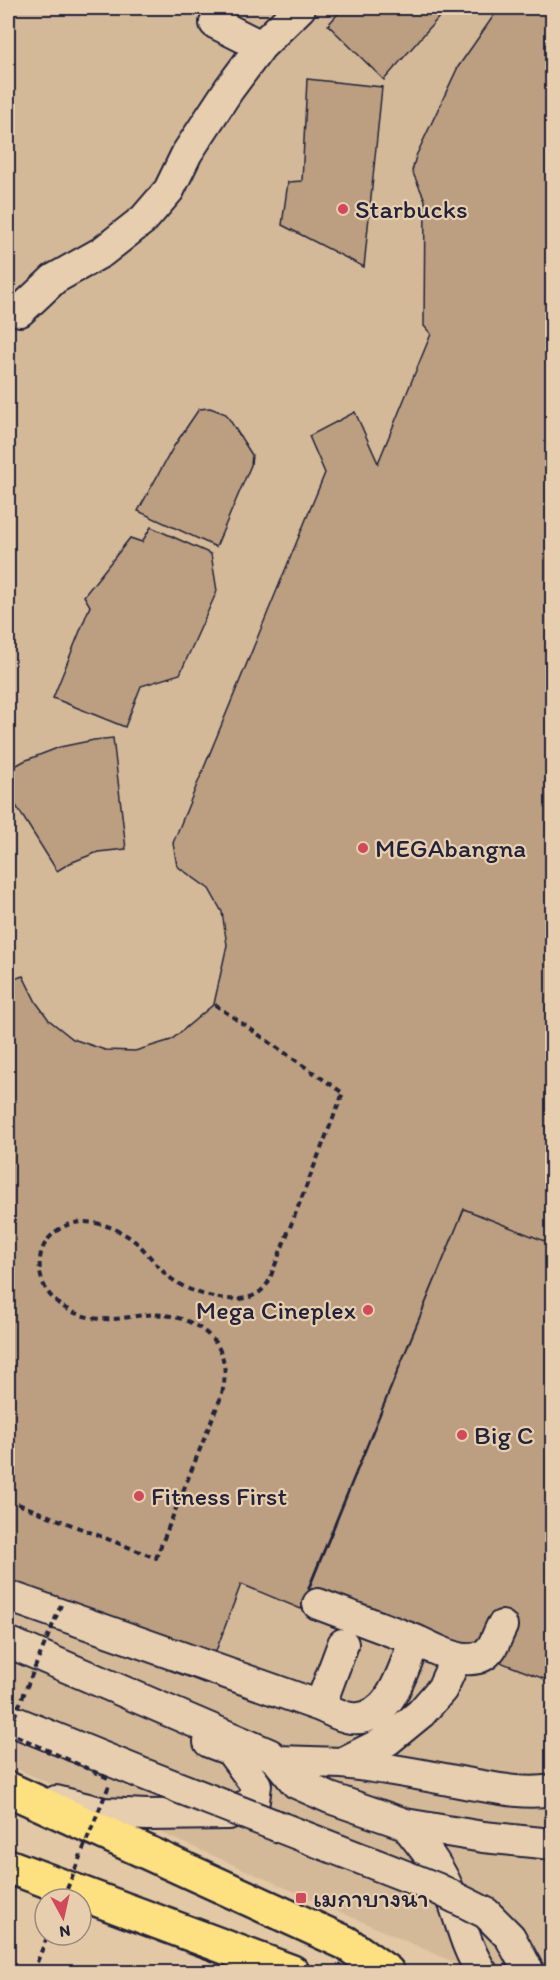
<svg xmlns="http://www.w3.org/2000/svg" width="560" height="1980" viewBox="0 0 560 1980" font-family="Itim,'Playpen Sans Thai',sans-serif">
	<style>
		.built { fill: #d3b998 }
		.building { fill: #bb9f80; stroke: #22223b; stroke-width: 1.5 }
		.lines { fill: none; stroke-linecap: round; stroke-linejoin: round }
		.minor-casing { stroke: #22223b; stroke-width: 34 }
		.major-casing { stroke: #22223b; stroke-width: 38 }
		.path { stroke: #22223b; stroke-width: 4; stroke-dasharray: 6 4.5; stroke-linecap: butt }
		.minor { stroke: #e6ceaf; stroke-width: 30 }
		.major { stroke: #fde080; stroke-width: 33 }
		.minor-bridge-casing { stroke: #22223b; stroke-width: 34; stroke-linecap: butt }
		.path-bridge { stroke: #22223b; stroke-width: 4; stroke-dasharray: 6 4.5; stroke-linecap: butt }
		.minor-bridge { stroke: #e6ceaf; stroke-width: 30 }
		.poi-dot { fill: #d1495b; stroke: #e6ceaf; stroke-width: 2 }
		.labels { text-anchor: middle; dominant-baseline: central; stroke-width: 4.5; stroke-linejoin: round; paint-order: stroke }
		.poi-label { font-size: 26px; fill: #22223b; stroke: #e6ceaf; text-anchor: start }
	</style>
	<rect width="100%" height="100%" fill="#e3c8a5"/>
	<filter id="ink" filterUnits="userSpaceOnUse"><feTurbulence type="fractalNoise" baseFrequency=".0167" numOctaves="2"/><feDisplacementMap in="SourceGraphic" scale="12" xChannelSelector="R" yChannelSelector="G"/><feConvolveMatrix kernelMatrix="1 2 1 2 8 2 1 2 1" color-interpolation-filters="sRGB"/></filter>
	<g filter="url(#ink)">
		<!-- built -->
		<path class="built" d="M 8,8 L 552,8 L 552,1972 L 476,1972 L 8,1765 Z"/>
		<!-- building -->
		<path class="building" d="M 343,8 L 447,8 L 384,80 L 328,25 Z
			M 499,8 L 552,8 L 552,1244 L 464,1209 L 301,1609 L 241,1584 L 204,1683 L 68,1630 L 8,1584 L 8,1141 L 13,1128 L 8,1125 L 8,981 L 23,976 L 36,1002 L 49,1020 L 73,1039 L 105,1050 L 135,1051 L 171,1040 L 214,1004 L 227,945 L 222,912 L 209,889 L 177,866 L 173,843 L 325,473 L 309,436 L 355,412 L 378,463 L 431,334 L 424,326 L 425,200 L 412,171 L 416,156 L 458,67 Z
			M 307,79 L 382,87 L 364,267 L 282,225 L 288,182 L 302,181 Z
			M 210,408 L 226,414 L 252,455 L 251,465 L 216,547 L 138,511 L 174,446 L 199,409 Z
			M 151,527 L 211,554 L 217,591 L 180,674 L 141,686 L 125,727 L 53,698 L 90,606 L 84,596 L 130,538 L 142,542 Z
			M 113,738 L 126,849 L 98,852 L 70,863 L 57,871 L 8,793 L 8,770 L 24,761 L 60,747 L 94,740 Z
			M 464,1209 L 552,1244 L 552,1682 L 308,1588 Z"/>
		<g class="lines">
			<defs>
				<path id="minor" d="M 215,23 L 261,46
					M 20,311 L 54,279 L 102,252 L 144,219 L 169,190 L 187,153 L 229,89 L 261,46 L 300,8
					M 8,1596 L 320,1706 C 330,1710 341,1717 351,1718 C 391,1723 403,1668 415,1640 C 436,1649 474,1674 492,1647 C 496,1641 498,1633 502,1626
					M 318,1604 L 415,1640
					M 8,1642 L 269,1754 L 278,1761 L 296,1783 L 330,1798 L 405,1824 L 483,1837 L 552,1844
					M 320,1706 L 343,1644
					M 8,1719 L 136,1771
					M 278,1761 L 342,1763 L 388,1740 L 421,1713 L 442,1689 L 456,1658
					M 342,1763 C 383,1767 424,1775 465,1783 C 494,1788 524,1795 552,1790
					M 56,1801 L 104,1813 L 147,1815 L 229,1814 L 254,1801 L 256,1785 L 230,1750 L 209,1742
					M 405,1824 C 421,1844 436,1862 447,1886 C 460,1914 464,1946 482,1972"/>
				<path id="major" d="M 8,1789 L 346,1943 L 387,1972
					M 8,1866 L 292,1972"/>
			</defs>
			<!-- minor casing -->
			<use href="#minor" class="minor-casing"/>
			<!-- major casing -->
			<use href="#major" class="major-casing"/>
			<!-- path -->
			<path class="path" d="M 8,1438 L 10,1434
				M 8,1500 L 156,1558 L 221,1397 C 226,1380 227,1361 217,1345 C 201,1322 172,1312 145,1315 C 132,1316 118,1320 104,1319 C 70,1318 36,1297 40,1259 C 41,1247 48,1237 58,1230 C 82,1213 118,1226 138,1244 C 151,1256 160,1272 176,1282 C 195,1295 238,1307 258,1293 C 262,1291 265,1286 268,1283 L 343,1093 L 214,1004
				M 33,1972 L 48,1935"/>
			<!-- minor -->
			<use href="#minor" class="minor"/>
			<!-- major -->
			<use href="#major" class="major"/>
			<defs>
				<path id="minor-bridge" d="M 136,1771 L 436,1888 L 486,1913 L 510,1937 L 529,1972"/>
			</defs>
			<!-- minor-bridge casing -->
			<use href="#minor-bridge" class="minor-bridge-casing"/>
			<!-- path-bridge -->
			<path class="path-bridge" d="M 61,1605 L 8,1732 L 108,1778
				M 63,1899 L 110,1783"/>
			<!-- minor-bridge -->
			<use href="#minor-bridge" class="minor-bridge"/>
		</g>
	</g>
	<!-- markers -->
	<g class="poi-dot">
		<circle cx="343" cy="209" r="6"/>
		<circle cx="363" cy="848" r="6"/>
		<circle cx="368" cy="1310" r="6"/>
		<circle cx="462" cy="1435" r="6"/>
		<circle cx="139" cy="1496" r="6"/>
		<rect x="295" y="1892" width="12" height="12" rx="3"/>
	</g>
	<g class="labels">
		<!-- poi labels -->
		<g class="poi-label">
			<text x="355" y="209">Starbucks</text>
			<text x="375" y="848">MEGAbangna</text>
			<text x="356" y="1310" text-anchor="end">Mega Cineplex</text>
			<text x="474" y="1435">Big C</text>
			<text x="151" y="1496">Fitness First</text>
			<text x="313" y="1898">เมกาบางนา</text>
		</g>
	</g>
	<!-- margin -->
	<rect width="560" height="1980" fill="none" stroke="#e6ceaf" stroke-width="30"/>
	<rect x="15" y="15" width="530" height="1950" fill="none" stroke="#22223b" stroke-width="2" filter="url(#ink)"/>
	<!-- north arrow -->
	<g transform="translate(63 1917) rotate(172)"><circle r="28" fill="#e6ceaf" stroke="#988981" stroke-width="1.5"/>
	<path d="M0-4.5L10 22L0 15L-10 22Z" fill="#d1495b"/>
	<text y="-9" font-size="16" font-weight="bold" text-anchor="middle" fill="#22223b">N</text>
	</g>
</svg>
